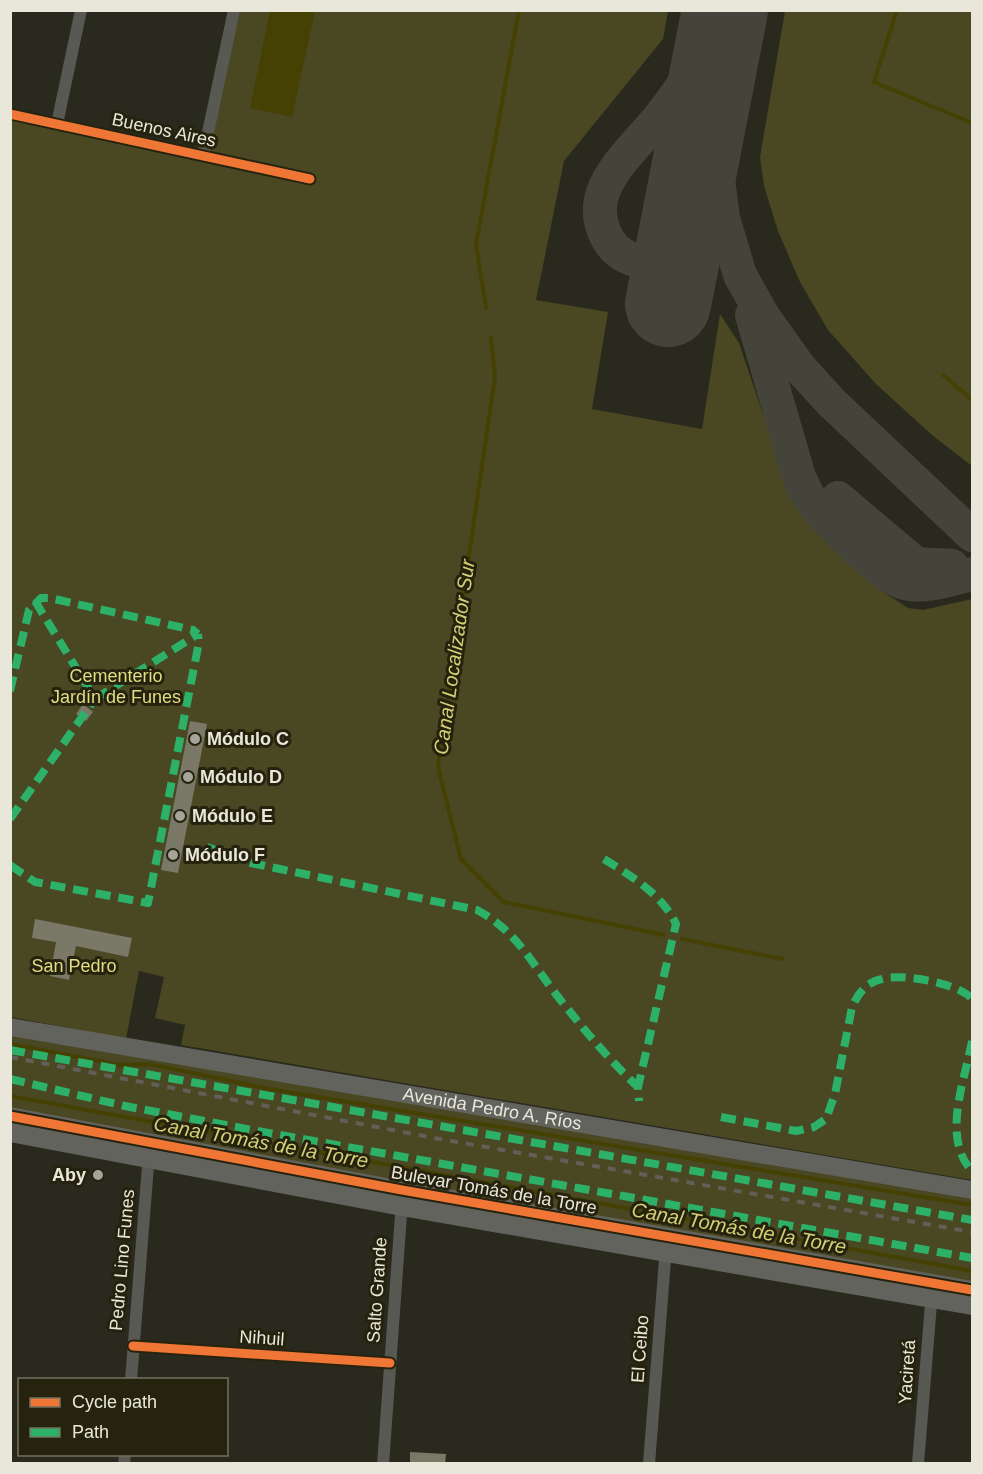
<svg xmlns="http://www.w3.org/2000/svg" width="983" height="1474" viewBox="0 0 983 1474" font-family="Arial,sans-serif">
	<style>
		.green { fill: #4a4723 }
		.water { fill: #454103 }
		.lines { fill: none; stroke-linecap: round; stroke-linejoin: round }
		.stream { stroke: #454103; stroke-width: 4 }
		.taxiway { stroke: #45443a; stroke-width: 34 }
		.runway { stroke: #45443a; stroke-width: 86 }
		.building { fill: #7a7968 }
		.street { stroke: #595954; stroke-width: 12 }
		.secondary { stroke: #63635e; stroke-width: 18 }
		.rail { stroke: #605f58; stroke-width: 4; stroke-dasharray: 8 8; stroke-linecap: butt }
		.quiet { stroke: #2db169; stroke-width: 8; stroke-dasharray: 15 8; stroke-linecap: butt }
		.cycleway-casing { stroke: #25230e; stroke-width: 13 }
		.cycleway { stroke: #f07635; stroke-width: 9 }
		.poi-dot { fill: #a6a498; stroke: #25230e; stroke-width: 2 }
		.labels { text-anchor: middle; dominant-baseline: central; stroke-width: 6; stroke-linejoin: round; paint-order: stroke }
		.street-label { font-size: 18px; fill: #e8e7da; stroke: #25230e }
		.park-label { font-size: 18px; fill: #e2dc82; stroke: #25230e }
		.poi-label { font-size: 18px; font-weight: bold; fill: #e8e7da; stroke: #25230e; text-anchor: start }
		.water-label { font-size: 20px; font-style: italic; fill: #d5cf76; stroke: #25230e }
	</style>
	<rect width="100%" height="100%" fill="#2a291d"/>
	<!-- green -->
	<path class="green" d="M 234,11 L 668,11 L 663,39 L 564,161 L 536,300 L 608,312 L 592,409 L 702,429 L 720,314 L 739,343 L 790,494 L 801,513 L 882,591 L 908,608 L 923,610 L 972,599 L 972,1180 L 181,1045 L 185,1025 L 155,1018 L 164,977 L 139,971 L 126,1039 L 11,1017 L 10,114 L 203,156 Z
		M 785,11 L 972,11 L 972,466 L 932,435 L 876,384 L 828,330 L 800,282 L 778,231 L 764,186 L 760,157 Z
		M 10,1027 L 972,1190 L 972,1290 L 11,1116 Z"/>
	<!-- water -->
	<path class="water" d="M 270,11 L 315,11 L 292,117 L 250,108 Z"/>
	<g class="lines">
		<!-- stream -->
		<path class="stream" d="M 897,10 L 874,82 L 972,123
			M 486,308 L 476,244 L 519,10
			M 491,338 L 495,377 L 438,767 L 461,859 L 504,902 L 664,935
			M 943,375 L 972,400
			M 682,939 L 783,959
			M 10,1044 L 120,1065 L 149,1064 L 270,1089 L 972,1205
			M 10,1096 L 972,1271"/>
		<!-- taxiway -->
		<path class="taxiway" d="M 711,80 L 717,172 L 723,218 L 740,275 L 763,316 L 800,368 L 831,402 L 972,535
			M 679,249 C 664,260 650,265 632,259 C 606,251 594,218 603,192 C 613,165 640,141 658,119 C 685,85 708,50 724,10
			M 752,315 L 799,477 C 802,483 805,491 809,497 C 822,517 883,578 904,583 C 926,588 951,579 972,574
			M 838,498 L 916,564 L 952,566"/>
		<!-- runway -->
		<path class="runway" d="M 668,304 L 725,10"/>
	</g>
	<!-- building -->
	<path class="building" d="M 83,704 L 93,712 L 86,721 L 76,714 Z
		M 190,721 L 207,724 L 178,873 L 161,870 Z
		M 35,919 L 132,938 L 128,957 L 76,946 L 69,980 L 50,976 L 56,942 L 32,938 Z
		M 410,1452 L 446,1454 L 445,1464 L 410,1463 Z"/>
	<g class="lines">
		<!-- street -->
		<path class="street" d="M 10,114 L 310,179
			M 57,124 L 81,10
			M 203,156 L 234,10
			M 133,1346 L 390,1363
			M 131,1380 L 149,1153
			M 124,1464 L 125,1454
			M 383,1464 L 402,1201
			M 649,1464 L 666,1247
			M 918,1464 L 932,1291"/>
		<!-- secondary -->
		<g class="secondary">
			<path id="s1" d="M 10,1027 L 972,1190"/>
			<path d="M 10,1116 L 402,1190 L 972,1290"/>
			<path d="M 10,1133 L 402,1207 L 972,1306"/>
		</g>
		<!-- rail -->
		<path class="rail" d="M 10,1057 L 440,1139 L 972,1232"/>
		<!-- quiet -->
		<path class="quiet" d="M 35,601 L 95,699 L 198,634
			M 10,691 L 29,610 L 41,598 L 50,598 L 193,630 L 198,634
			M 10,819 L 92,703
			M 207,847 L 251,863 L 477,910 C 515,930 530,960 555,993 C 581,1026 608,1059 638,1087 L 639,1101
			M 604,859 C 631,876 662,894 676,924 L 638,1087
			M 10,865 L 35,882 L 148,903 L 199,642 L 198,634
			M 972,1041 C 965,1080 941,1138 972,1171
			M 10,1050 L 972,1220
			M 10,1079 L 125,1106 L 252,1130 L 972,1258
			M 721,1117 L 796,1131 L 814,1127 L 826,1119 L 835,1094 L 852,1007 C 858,994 866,982 882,979 C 901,973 959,983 972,999"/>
		<defs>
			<path id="cycleway" d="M 10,114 L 310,179
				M 10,1116 L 402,1190 L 972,1290
				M 133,1346 L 390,1363"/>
		</defs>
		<!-- cycleway casing -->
		<use href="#cycleway" class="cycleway-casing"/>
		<!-- cycleway -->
		<use href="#cycleway" class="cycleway"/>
	</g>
	<!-- markers -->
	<g class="poi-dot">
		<circle cx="195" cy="739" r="6"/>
		<circle cx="188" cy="777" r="6"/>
		<circle cx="180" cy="816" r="6"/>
		<circle cx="173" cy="855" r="6"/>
		<circle cx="98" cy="1175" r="6"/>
	</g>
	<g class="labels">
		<!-- street labels -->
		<g class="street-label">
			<text transform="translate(164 130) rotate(12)">Buenos Aires</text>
			<text stroke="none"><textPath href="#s1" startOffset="489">Avenida Pedro A. Ríos</textPath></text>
			<text transform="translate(494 1190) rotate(10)">Bulevar Tomás de la Torre</text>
			<text transform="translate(122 1260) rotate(-85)">Pedro Lino Funes</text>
			<text transform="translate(377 1290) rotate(-86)">Salto Grande</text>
			<text transform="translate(262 1338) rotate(4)">Nihuil</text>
			<text transform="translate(640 1349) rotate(-86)">El Ceibo</text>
			<text transform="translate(907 1372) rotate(-86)">Yaciretá</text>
		</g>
		<!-- park labels -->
		<g class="park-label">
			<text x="116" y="676">Cementerio<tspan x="116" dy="21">Jardín de Funes</tspan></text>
			<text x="74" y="966">San Pedro</text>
		</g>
		<!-- poi labels -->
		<g class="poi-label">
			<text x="207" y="739">Módulo C</text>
			<text x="200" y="777">Módulo D</text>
			<text x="192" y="816">Módulo E</text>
			<text x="185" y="855">Módulo F</text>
			<text x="86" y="1175" text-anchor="end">Aby</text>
		</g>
		<!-- water labels -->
		<g class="water-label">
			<text transform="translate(454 657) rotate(-82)">Canal Localizador Sur</text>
			<text transform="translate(261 1142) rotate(10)">Canal Tomás de la Torre</text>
			<text transform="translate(739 1228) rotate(10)">Canal Tomás de la Torre</text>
		</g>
	</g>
	<!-- border -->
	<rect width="983" height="1474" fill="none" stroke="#e8e7da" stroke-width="24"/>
	<!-- legend -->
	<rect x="18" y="1378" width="210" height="78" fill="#25230e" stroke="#737160" stroke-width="1.5"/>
	<rect x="30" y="1398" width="30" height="9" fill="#f07635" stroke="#737160" stroke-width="1.5"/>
	<text x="72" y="1408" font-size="18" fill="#e8e7da">Cycle path</text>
	<rect x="30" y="1428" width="30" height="9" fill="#2db169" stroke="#737160" stroke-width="1.5"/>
	<text x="72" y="1438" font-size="18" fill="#e8e7da">Path</text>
</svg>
